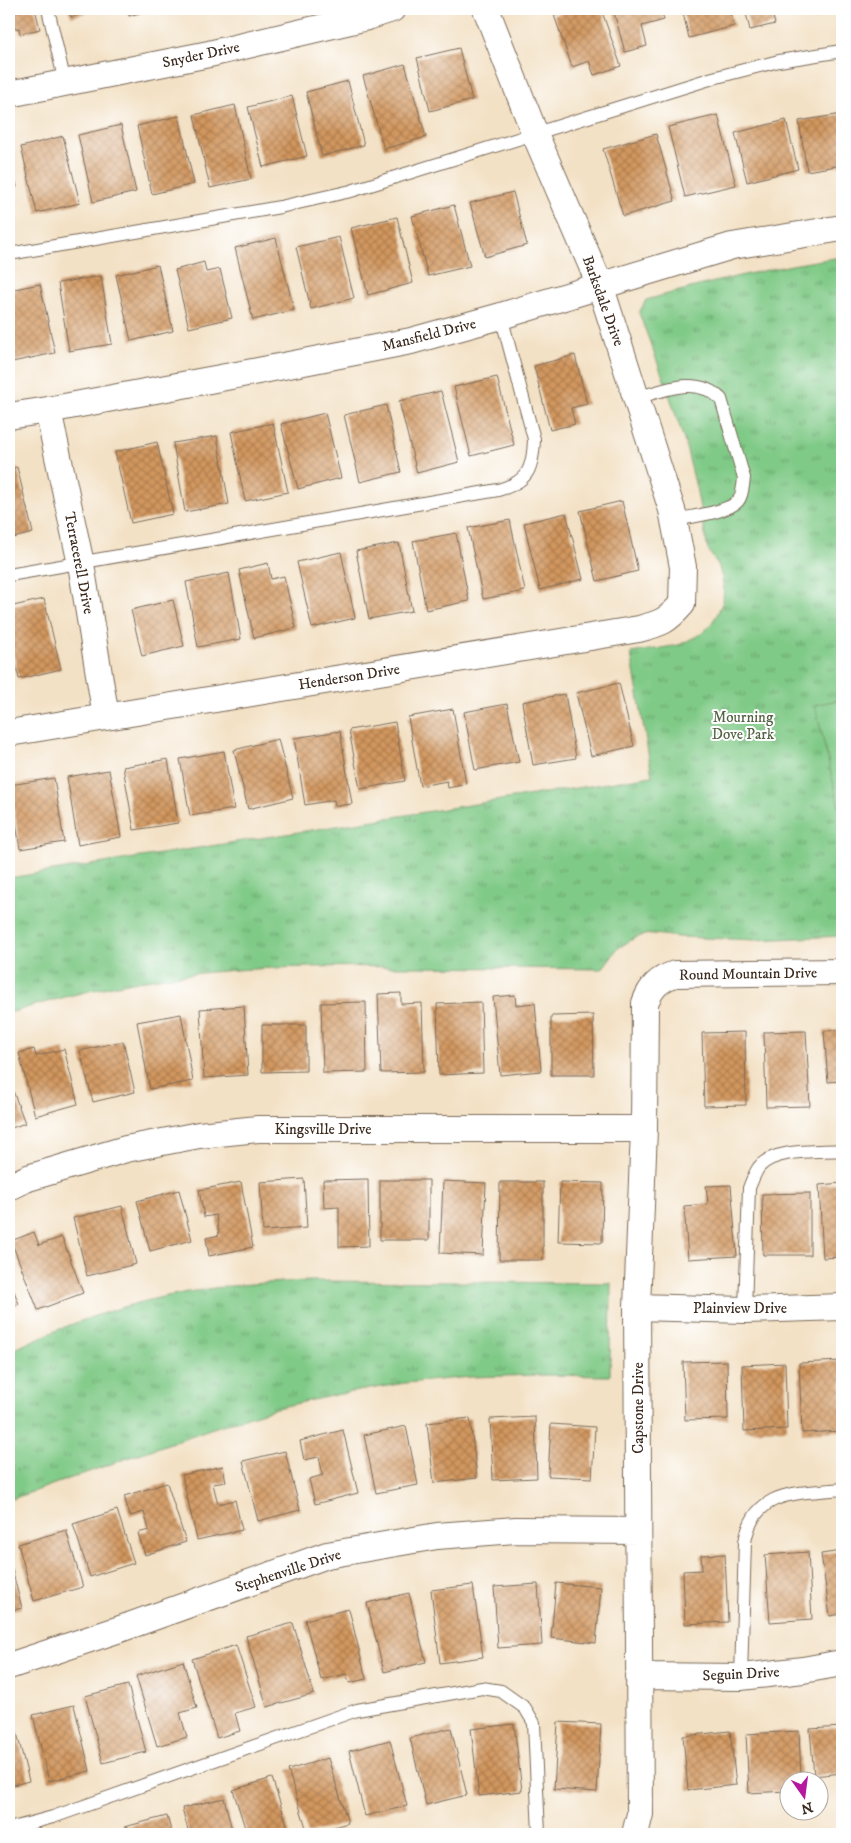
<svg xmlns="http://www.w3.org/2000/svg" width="851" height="1843" viewBox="0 0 851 1843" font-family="'IM FELL DW Pica',serif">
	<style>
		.grass { fill: url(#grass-tufts); stroke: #5e7a52 }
		.garden { fill: #80ca87; stroke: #5e7a52 }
		.building { fill: url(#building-cross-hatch) }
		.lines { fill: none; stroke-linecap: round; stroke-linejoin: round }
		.service-casing { stroke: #7b6a58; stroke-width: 14 }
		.minor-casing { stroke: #7b6a58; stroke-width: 28 }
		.service { stroke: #fff; stroke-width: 12 }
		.minor { stroke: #fff; stroke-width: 26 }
		.labels { text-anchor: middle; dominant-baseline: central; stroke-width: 4; stroke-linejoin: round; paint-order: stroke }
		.street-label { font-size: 15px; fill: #3b2a1e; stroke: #fff }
		.park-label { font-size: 15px; fill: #536243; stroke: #fff }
	</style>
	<defs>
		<pattern id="grass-tufts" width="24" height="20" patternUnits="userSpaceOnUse" patternTransform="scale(1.25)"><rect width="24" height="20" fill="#80ca87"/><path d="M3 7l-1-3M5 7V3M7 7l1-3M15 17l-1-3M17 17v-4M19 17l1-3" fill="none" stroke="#6aa46e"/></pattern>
		<pattern id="building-cross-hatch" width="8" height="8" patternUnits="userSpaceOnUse" patternTransform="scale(1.25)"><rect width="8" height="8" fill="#d2975f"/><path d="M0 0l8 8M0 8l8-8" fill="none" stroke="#ac7b4e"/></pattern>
	</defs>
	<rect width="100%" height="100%" fill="#fff"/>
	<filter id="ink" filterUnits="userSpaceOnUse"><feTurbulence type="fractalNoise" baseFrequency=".02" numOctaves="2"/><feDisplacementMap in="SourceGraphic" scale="10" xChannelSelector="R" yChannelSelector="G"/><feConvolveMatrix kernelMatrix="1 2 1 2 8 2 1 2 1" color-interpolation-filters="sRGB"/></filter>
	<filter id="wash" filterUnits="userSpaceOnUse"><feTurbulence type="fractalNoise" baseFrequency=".0096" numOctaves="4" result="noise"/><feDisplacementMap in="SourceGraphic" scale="20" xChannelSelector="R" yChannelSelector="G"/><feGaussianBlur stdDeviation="1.12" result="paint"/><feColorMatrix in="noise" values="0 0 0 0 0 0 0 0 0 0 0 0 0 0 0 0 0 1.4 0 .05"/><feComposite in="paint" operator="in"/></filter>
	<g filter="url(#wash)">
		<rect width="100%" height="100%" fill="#f3e1c5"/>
		<!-- grass -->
		<path class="grass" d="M 842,257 L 842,936 L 755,940 L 678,937 L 654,934 L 644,935 L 634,938 L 617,949 L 602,969 C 538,968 473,968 409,967 C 333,966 258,966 182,975 C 123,981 65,996 9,1013 L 9,878 L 652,776 L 631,653 L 679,645 L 701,634 L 709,627 L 717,615 L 723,601 L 724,586 L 719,567 L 708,550 L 696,487 L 685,443 L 666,385 L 639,313 L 646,300 C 711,282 775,266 842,257 Z
			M 312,1281 L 611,1283 L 610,1376 L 537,1375 L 471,1377 L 405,1383 L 340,1394 L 276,1408 L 213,1428 L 9,1500 L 9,1352 C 69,1322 134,1300 201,1290 C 238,1284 275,1282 312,1281 Z"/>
		<!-- garden -->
		<path class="garden" d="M 842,699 L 842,806 L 839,807 L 815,705 Z"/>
		<g id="blocks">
			<!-- building -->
			<path class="building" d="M 9,9 L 35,9 L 40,29 L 20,34 L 19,28 L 9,30 Z
				M 68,9 L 101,9 L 71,17 Z
				M 128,9 L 154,9 L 129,16 Z
				M 573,9 L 601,9 L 621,66 L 594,75 L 589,61 L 572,67 L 554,15 Z
				M 613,9 L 661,9 L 664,20 L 642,26 L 647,46 L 625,52 Z
				M 682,9 L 730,9 L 734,26 L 689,38 Z
				M 745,9 L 771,9 L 775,24 L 750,30 Z
				M 815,9 L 837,9 L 816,15 Z
				M 459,48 L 472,100 L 430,111 L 417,58 Z
				M 405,64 L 426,137 L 384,149 L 363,76 Z
				M 348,81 L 364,145 L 322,156 L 306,92 Z
				M 292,96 L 307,156 L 263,167 L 248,107 Z
				M 235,105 L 251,179 L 210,188 L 194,115 Z
				M 842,114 L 842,165 L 807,171 L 799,121 Z
				M 718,115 L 736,185 L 685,197 L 668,127 Z
				M 179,116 L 194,184 L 152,194 L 137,126 Z
				M 786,120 L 798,169 L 747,182 L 735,133 Z
				M 121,125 L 136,192 L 93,202 L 78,135 Z
				M 656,134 L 675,201 L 623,216 L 603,149 Z
				M 63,136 L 80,203 L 37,213 L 21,147 Z
				M 9,155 L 17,187 L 9,189 Z
				M 513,192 L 527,245 L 485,257 L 470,203 Z
				M 454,205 L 470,266 L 428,276 L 412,216 Z
				M 397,217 L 413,283 L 368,295 L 351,228 Z
				M 339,237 L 354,298 L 311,309 L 296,247 Z
				M 276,238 L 294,310 L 253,320 L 235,248 Z
				M 204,262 L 206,272 L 220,269 L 232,318 L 189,328 L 175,270 Z
				M 158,265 L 173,331 L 131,341 L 116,275 Z
				M 101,276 L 112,344 L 69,351 L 58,283 Z
				M 40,284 L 55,353 L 12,362 L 9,348 L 9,290 Z
				M 575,355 L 587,404 L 571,408 L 575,424 L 550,430 L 534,366 Z
				M 497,377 L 514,445 L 471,456 L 454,387 Z
				M 441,391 L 459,462 L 417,473 L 399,401 Z
				M 386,405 L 401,472 L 360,482 L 344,415 Z
				M 325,413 L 341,478 L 298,489 L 281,424 Z
				M 273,423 L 288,492 L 245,501 L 231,432 Z
				M 217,436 L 229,504 L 185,512 L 173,443 Z
				M 157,442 L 173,514 L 131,523 L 115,452 Z
				M 17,467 L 33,533 L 9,539 L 9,469 Z
				M 622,501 L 638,571 L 597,581 L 580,511 Z
				M 566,513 L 583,579 L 540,590 L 524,523 Z
				M 510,520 L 525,591 L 483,599 L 468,528 Z
				M 456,533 L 469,601 L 426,610 L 413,541 Z
				M 399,543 L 412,611 L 369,619 L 356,551 Z
				M 341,552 L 355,618 L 312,628 L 297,562 Z
				M 268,563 L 271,579 L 284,576 L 296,628 L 254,638 L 239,570 Z
				M 229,573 L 241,639 L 198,647 L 186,582 Z
				M 44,599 L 61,669 L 19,679 L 9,636 L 9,607 Z
				M 173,600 L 184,646 L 142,656 L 131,610 Z
				M 619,683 L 634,746 L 591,756 L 576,693 Z
				M 565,694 L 576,758 L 533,765 L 522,702 Z
				M 507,704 L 519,762 L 475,770 L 464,712 Z
				M 453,709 L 466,784 L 448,788 L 447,781 L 420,786 L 408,717 Z
				M 395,722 L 405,781 L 360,789 L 349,730 Z
				M 340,731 L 352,804 L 335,806 L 334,800 L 305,805 L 294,738 Z
				M 278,739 L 293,798 L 248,809 L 234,750 Z
				M 224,751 L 234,809 L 190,816 L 180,759 Z
				M 168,759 L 178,823 L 134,830 L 123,767 Z
				M 109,770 L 121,837 L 78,845 L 67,777 Z
				M 54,778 L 64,842 L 20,849 L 10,785 Z
				M 401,993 L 401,1004 L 422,1003 L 424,1072 L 381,1073 L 378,994 Z
				M 515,995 L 516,1005 L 535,1003 L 541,1071 L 500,1075 L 493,997 Z
				M 366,1002 L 367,1072 L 323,1073 L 321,1003 Z
				M 481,1002 L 483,1073 L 439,1075 L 437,1004 Z
				M 244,1006 L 248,1075 L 204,1078 L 200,1009 Z
				M 181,1014 L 193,1081 L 150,1089 L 137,1022 Z
				M 593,1015 L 594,1075 L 551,1075 L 551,1016 Z
				M 262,1025 L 306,1025 L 306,1071 L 262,1072 Z
				M 842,1030 L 842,1081 L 828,1082 L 824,1031 Z
				M 806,1031 L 810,1106 L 766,1107 L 764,1032 Z
				M 745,1032 L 746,1105 L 704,1106 L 702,1033 Z
				M 123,1041 L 135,1092 L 93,1102 L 80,1051 Z
				M 34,1049 L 36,1056 L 64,1049 L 78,1104 L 35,1116 L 19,1053 Z
				M 9,1080 L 25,1123 L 9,1129 Z
				M 304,1179 L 307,1228 L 263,1231 L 260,1182 Z
				M 368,1179 L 369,1246 L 339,1247 L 339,1207 L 324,1208 L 323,1180 Z
				M 380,1180 L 429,1180 L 429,1240 L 380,1240 Z
				M 443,1181 L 486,1183 L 483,1255 L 440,1253 Z
				M 241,1182 L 253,1247 L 209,1256 L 206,1238 L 219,1235 L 216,1215 L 204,1217 L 199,1190 Z
				M 500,1182 L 543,1182 L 543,1260 L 499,1260 Z
				M 560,1182 L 603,1183 L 602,1243 L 558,1242 Z
				M 842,1183 L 842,1257 L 823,1258 L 819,1185 Z
				M 731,1185 L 737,1256 L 688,1259 L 684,1206 L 708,1204 L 706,1186 Z
				M 179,1190 L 192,1240 L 150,1251 L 137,1201 Z
				M 810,1193 L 810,1255 L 763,1255 L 762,1194 Z
				M 122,1206 L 136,1264 L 87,1276 L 73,1218 Z
				M 34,1232 L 39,1245 L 62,1237 L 83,1293 L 38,1310 L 11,1241 Z
				M 9,1278 L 19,1304 L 9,1308 Z
				M 727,1361 L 728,1419 L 685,1420 L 683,1362 Z
				M 842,1361 L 842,1431 L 802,1433 L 799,1363 Z
				M 785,1363 L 787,1429 L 744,1431 L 742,1365 Z
				M 535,1417 L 537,1478 L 493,1480 L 490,1419 Z
				M 470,1418 L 477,1478 L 434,1483 L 427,1423 Z
				M 551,1424 L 595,1427 L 592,1478 L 548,1476 Z
				M 406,1426 L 418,1485 L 376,1493 L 364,1435 Z
				M 343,1430 L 358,1493 L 315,1504 L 309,1479 L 323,1475 L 319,1457 L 304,1460 L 300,1441 Z
				M 285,1451 L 300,1510 L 258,1521 L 243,1461 Z
				M 223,1466 L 226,1482 L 213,1484 L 218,1504 L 235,1500 L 242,1530 L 197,1540 L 182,1475 Z
				M 167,1483 L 186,1542 L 145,1555 L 138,1533 L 149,1530 L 144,1512 L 130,1516 L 124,1496 Z
				M 117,1510 L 134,1563 L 90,1577 L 73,1524 Z
				M 66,1530 L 83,1587 L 34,1601 L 18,1544 Z
				M 842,1551 L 842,1614 L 830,1616 L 821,1554 Z
				M 808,1552 L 812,1619 L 770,1622 L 765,1555 Z
				M 725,1554 L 728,1622 L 685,1624 L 683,1571 L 702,1570 L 701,1555 Z
				M 9,1558 L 22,1608 L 9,1611 Z
				M 556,1583 L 601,1587 L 596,1643 L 551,1638 Z
				M 538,1584 L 542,1645 L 498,1648 L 494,1587 Z
				M 473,1585 L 483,1657 L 440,1663 L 431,1590 Z
				M 409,1593 L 426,1662 L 384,1672 L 367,1603 Z
				M 349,1609 L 366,1679 L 349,1683 L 346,1674 L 321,1680 L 305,1620 Z
				M 293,1623 L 314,1694 L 267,1707 L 246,1636 Z
				M 236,1645 L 256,1707 L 235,1713 L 240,1731 L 217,1738 L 192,1659 Z
				M 183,1661 L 197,1708 L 180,1713 L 187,1737 L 157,1746 L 136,1676 Z
				M 128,1685 L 146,1752 L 103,1763 L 85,1696 Z
				M 74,1705 L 90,1771 L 49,1781 L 33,1715 Z
				M 14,1721 L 29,1781 L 9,1786 L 9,1723 Z
				M 558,1722 L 601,1724 L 597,1792 L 554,1789 Z
				M 514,1724 L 522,1791 L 479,1796 L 471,1729 Z
				M 842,1727 L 842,1773 L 814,1776 L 810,1729 Z
				M 451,1728 L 467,1795 L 426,1805 L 410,1738 Z
				M 730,1731 L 736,1785 L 688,1790 L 683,1736 Z
				M 799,1731 L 801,1780 L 788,1780 L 788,1791 L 749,1793 L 746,1734 Z
				M 390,1740 L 407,1806 L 365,1816 L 349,1751 Z
				M 328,1758 L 348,1823 L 308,1834 L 288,1770 Z
				M 272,1778 L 290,1834 L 247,1834 L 233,1790 Z
				M 224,1798 L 233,1834 L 189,1834 L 182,1808 Z
				M 167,1816 L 172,1834 L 126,1834 L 124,1827 Z"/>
		</g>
	</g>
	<g filter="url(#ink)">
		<use href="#blocks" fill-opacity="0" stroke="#7b6a58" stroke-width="1"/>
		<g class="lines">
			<defs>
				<path id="service" d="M 48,9 L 65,83
					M 9,254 L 280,207 L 351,191 L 713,78 L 779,61 L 842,51
					M 636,398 C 665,390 697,375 721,399 L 744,478 C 743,485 743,495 738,501 C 729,512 689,517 674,520
					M 9,575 L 498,490 C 528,482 533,469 534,439 L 501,316
					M 745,1310 L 749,1188 C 752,1181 754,1174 759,1167 C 775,1148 819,1152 842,1150
					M 741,1677 L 745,1542 C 754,1488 799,1494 842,1489
					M 9,1829 L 53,1817 L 357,1710 L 482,1688 L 501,1691 L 525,1708 L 534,1723 L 539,1834"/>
				<path id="minor" d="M 9,94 L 209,54 L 367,17 L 392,9
					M 48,410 L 81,564 L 106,717
					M 9,416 L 48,410 L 258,371 L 411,341 L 501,316 L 732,246 L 842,228
					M 9,733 L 639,629 C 662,623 667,621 682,604 L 683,567 L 672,510 L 600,285 L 535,134 L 486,9
					M 9,1187 L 28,1178 L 126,1149 L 199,1135 L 258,1129 L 644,1129
					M 637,1307 L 745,1310 L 842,1307
					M 9,1666 L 123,1628 L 327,1555 L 437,1536 L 516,1530 L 638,1531
					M 638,1676 L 741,1677 L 803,1670 L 842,1663
					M 635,1834 L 640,1814 L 637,1307 L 644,1129 L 645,1003 C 651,987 659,979 675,974 L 842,972"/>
			</defs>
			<!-- service casing -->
			<use href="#service" class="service-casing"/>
			<!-- minor casing -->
			<use href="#minor" class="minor-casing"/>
			<!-- service -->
			<use href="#service" class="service"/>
			<!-- minor -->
			<use href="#minor" class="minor"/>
		</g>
	</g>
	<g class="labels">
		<!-- street labels -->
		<g class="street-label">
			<text transform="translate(201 55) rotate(-12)">Snyder Drive</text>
			<text transform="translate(603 301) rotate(70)">Barksdale Drive</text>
			<text transform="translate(429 335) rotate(-14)">Mansfield Drive</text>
			<text transform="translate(79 563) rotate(79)">Terracerell Drive</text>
			<text transform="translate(349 677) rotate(-9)">Henderson Drive</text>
			<text transform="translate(748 974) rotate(-1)">Round Mountain Drive</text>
			<text x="323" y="1129">Kingsville Drive</text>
			<text x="740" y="1308">Plainview Drive</text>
			<text transform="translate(638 1408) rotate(-90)">Capstone Drive</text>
			<text transform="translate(288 1571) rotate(-18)">Stephenville Drive</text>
			<text transform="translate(741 1674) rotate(-3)">Seguin Drive</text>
		</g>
		<!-- park labels -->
		<g class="park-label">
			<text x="743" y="717">Mourning<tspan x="743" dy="17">Dove Park</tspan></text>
		</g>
	</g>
	<!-- margin -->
	<rect width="851" height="1843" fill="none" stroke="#fff" stroke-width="30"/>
	<!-- north arrow -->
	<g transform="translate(804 1796) rotate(166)"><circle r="24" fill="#ffffff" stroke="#b1aaa5"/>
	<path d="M0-4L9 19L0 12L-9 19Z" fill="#b5179e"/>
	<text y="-8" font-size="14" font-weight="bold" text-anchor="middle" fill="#3b2a1e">N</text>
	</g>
</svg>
